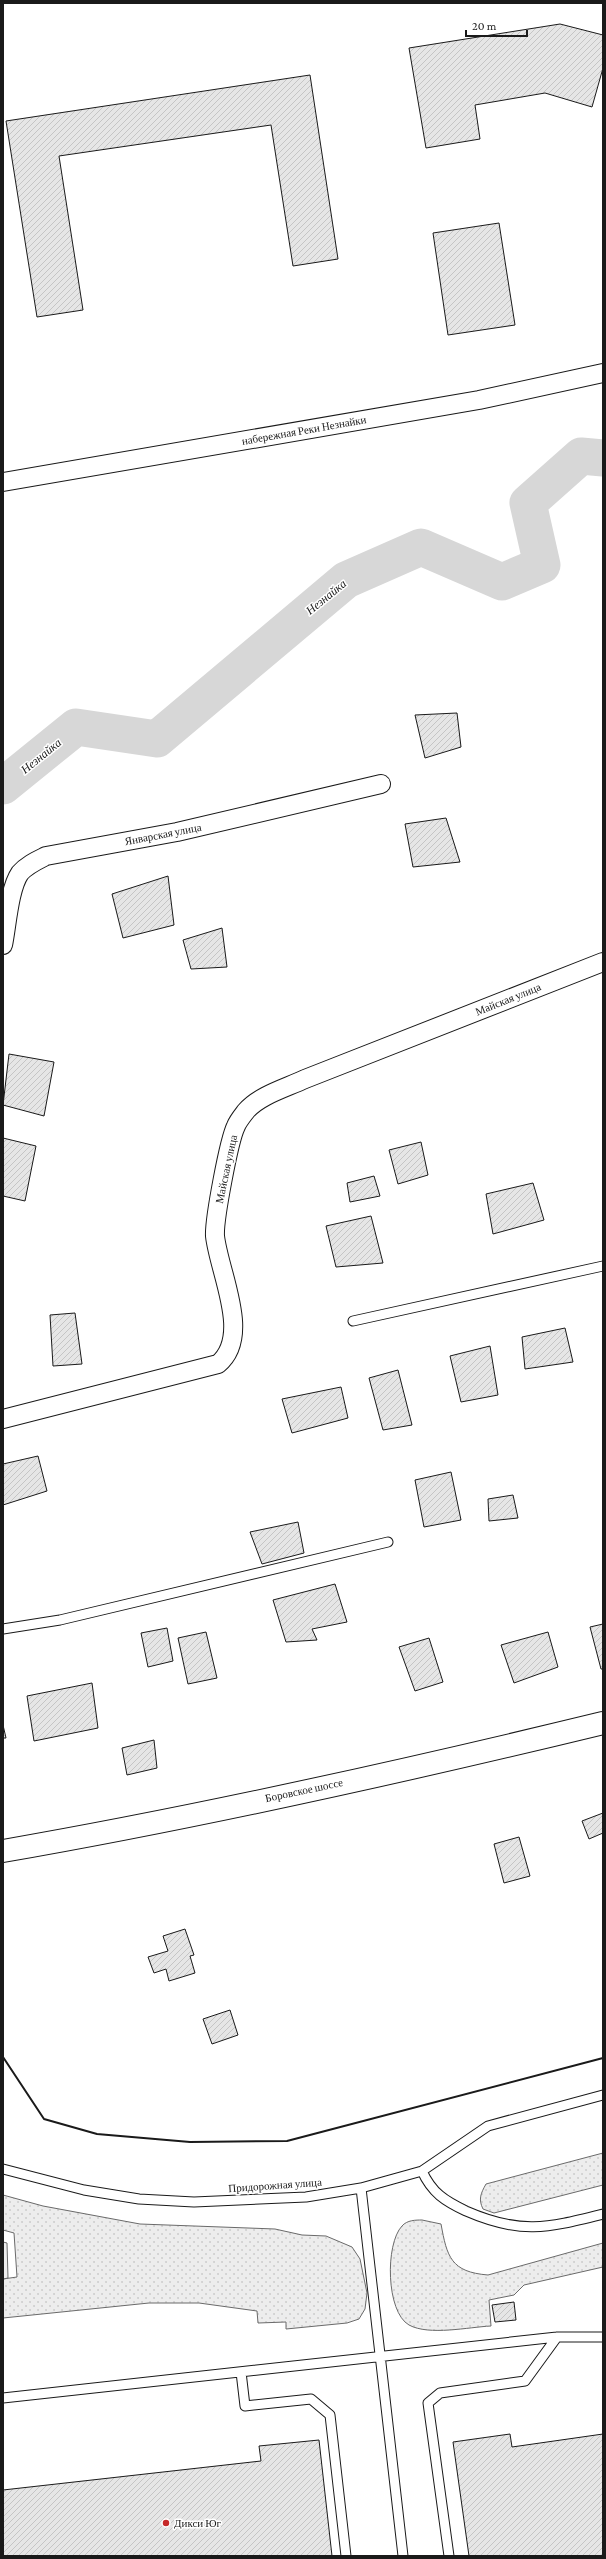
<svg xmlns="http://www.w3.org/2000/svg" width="606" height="2559" viewBox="0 0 606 2559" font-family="'Crimson Pro',serif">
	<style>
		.grass { fill: url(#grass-dots); stroke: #6a6a6a }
		.pitch { fill: #ededed; stroke: #6a6a6a }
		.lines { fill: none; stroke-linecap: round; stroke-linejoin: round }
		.river { stroke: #d7d7d7; stroke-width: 37 }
		.building { fill: url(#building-hatch); stroke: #1a1a1a }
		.service-casing { stroke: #1a1a1a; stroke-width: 11 }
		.minor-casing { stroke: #1a1a1a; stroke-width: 20 }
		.secondary-casing { stroke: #1a1a1a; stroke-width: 24 }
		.service { stroke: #fff; stroke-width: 9 }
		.minor { stroke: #fff; stroke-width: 18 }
		.secondary { stroke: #fff; stroke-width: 22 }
		.wall { stroke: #1a1a1a; stroke-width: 2 }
		.poi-dot { fill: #c62828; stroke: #fff; stroke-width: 1.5 }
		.labels { text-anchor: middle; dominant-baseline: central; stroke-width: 3; stroke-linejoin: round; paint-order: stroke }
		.street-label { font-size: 11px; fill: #1a1a1a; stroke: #fff }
		.poi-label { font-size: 11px; fill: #1a1a1a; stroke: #fff; text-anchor: start }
		.water-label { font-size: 12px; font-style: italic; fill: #1a1a1a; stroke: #fff }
	</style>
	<defs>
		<pattern id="grass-dots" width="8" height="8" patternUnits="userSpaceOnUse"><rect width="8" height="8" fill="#ededed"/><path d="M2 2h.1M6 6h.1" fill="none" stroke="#cbcbcb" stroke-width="1.8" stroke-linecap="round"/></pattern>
		<pattern id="building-hatch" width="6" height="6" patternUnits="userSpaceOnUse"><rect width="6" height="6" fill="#e6e6e6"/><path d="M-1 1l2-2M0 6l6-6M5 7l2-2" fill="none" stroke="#c5c5c5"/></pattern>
	</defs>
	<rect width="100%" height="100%" fill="#fff"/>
	<!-- grass -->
	<path class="grass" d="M 603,2153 L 603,2185 L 494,2213 L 483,2209 C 478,2199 481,2193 486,2184 Z
		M 3,2195 L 43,2206 L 140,2224 L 275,2229 L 302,2235 L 326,2236 L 352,2247 L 360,2259 L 367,2293 L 365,2309 L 359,2319 L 347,2323 L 286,2329 L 286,2322 L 258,2323 L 257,2311 L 199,2303 L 149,2303 L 3,2318 L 3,2279 L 17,2277 L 14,2233 L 3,2230 Z
		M 422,2220 L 441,2224 C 447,2257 451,2272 488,2275 L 603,2243 L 603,2267 L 524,2285 L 514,2295 L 489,2300 L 491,2326 C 469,2327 429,2336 409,2325 C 386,2312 385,2244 402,2226 C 407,2220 416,2220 422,2220 Z"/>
	<!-- pitch -->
	<path class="pitch" d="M 3,2242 L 7,2243 L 8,2278 L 3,2279 Z"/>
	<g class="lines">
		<!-- river -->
		<path class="river" d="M 3,786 L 76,727 L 157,739 L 346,580 L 421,547 L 502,582 L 542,565 L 528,503 L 581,456 L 603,458"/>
	</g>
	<!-- building -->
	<path class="building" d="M 560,24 L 603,35 L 603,68 L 592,107 L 545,93 L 475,105 L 480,139 L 426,148 L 409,48 Z
		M 310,75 L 338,259 L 293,266 L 271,125 L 59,156 L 83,310 L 37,317 L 6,121 Z
		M 499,223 L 515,325 L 448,335 L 433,233 Z
		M 457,713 L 461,747 L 425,758 L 415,715 Z
		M 446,818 L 460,862 L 413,867 L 405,824 Z
		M 168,876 L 174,925 L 123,938 L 112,894 Z
		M 222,928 L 227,967 L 191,969 L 183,940 Z
		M 9,1054 L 54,1062 L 44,1116 L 3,1105 Z
		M 3,1138 L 36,1146 L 25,1201 L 3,1196 Z
		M 421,1142 L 428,1175 L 398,1184 L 389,1150 Z
		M 374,1176 L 380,1196 L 350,1202 L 347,1183 Z
		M 533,1183 L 544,1220 L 493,1234 L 486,1194 Z
		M 371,1216 L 383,1263 L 336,1267 L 326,1226 Z
		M 75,1313 L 82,1364 L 53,1366 L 50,1315 Z
		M 565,1328 L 573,1362 L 525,1369 L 522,1337 Z
		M 490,1346 L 498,1395 L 461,1402 L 450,1356 Z
		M 398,1370 L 412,1425 L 383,1430 L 369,1378 Z
		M 341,1387 L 348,1418 L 292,1433 L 282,1399 Z
		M 38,1456 L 47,1491 L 3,1505 L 3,1464 Z
		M 451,1472 L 461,1520 L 424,1527 L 415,1480 Z
		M 513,1495 L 518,1518 L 489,1521 L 488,1499 Z
		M 298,1522 L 304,1553 L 262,1564 L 250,1532 Z
		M 335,1584 L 347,1622 L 312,1629 L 317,1640 L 286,1642 L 273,1600 Z
		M 603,1624 L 603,1669 L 601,1669 L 590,1627 Z
		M 167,1628 L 173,1661 L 148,1667 L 141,1633 Z
		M 206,1632 L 217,1678 L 188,1684 L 178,1638 Z
		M 548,1632 L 558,1667 L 514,1683 L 501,1645 Z
		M 429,1638 L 443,1682 L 415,1691 L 399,1647 Z
		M 92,1683 L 98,1728 L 34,1741 L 27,1696 Z
		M 3,1725 L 6,1738 L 3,1738 Z
		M 154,1740 L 157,1768 L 127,1775 L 122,1748 Z
		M 603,1813 L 603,1833 L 589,1839 L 582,1821 Z
		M 519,1837 L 530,1876 L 504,1883 L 494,1844 Z
		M 185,1929 L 194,1955 L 190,1956 L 195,1973 L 169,1981 L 166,1969 L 154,1973 L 148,1957 L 168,1951 L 163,1936 Z
		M 230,2010 L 238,2035 L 212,2044 L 203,2019 Z
		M 514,2302 L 516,2320 L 495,2322 L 492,2305 Z
		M 510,2434 L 512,2447 L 603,2434 L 603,2556 L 469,2556 L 453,2442 Z
		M 319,2440 L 332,2556 L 3,2556 L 3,2490 L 261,2461 L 259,2446 Z"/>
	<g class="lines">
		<defs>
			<path id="service" d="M 353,1321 L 603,1266
				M 3,1629 L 60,1620 L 388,1542
				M 3,2169 L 84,2190 L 139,2199 L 194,2202 L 306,2197 L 361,2188 L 422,2171 L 488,2126 L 603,2095
				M 422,2171 C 432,2193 445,2201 466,2211 C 521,2235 547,2228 603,2214
				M 361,2188 L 403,2556
				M 241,2372 L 245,2406 L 311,2399 L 330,2415 L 346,2556
				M 3,2398 L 557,2337 L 603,2337
				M 449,2556 L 428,2403 L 440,2393 L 525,2381 L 557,2337"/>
			<path id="minor" d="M 3,482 L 479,400 L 603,373
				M 3,945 C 7,926 9,889 20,873 C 27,865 36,861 46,856 L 177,832 L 381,784
				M 3,1419 L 218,1364 C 252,1336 219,1273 215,1236 C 214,1220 229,1140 236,1126 C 238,1121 243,1115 246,1111 C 260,1095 286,1088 305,1079 L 603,962"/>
			<path id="secondary" d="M 3,1851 C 204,1816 405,1771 603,1723"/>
		</defs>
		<!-- service casing -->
		<use href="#service" class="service-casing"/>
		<!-- minor casing -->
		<use href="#minor" class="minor-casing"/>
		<!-- secondary casing -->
		<use href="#secondary" class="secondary-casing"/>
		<!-- service -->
		<use href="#service" class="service"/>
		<!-- minor -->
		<use href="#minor" class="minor"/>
		<!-- secondary -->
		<use href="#secondary" class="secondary"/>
		<!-- wall -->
		<path class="wall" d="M 3,2057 L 44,2119 L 97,2134 L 190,2142 L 287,2141 L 603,2058"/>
	</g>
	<!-- markers -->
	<circle class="poi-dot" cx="166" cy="2523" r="4"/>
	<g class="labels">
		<!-- street labels -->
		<g class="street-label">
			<text transform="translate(304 430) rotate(-10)">набережная Реки Незнайки</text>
			<text transform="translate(163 834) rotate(-11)">Январская улица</text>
			<text transform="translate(508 999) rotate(-22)">Майская улица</text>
			<text transform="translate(226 1169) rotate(-78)">Майская улица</text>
			<text transform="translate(304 1790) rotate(-12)">Боровское шоссе</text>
			<text transform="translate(275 2185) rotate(-4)">Придорожная улица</text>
		</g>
		<!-- poi labels -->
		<g class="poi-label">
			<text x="174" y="2523">Дикси Юг</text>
		</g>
		<!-- water labels -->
		<g class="water-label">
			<text transform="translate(326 597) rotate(-39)">Незнайка</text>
			<text transform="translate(41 756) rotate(-39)">Незнайка</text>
		</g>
	</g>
	<!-- border -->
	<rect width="606" height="2559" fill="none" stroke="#1a1a1a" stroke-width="8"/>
	<!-- scale -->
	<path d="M466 30v6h61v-6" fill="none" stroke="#1a1a1a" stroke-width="2"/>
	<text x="472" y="30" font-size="12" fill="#1a1a1a" stroke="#ffffff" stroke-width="3" paint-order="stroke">20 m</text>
</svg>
